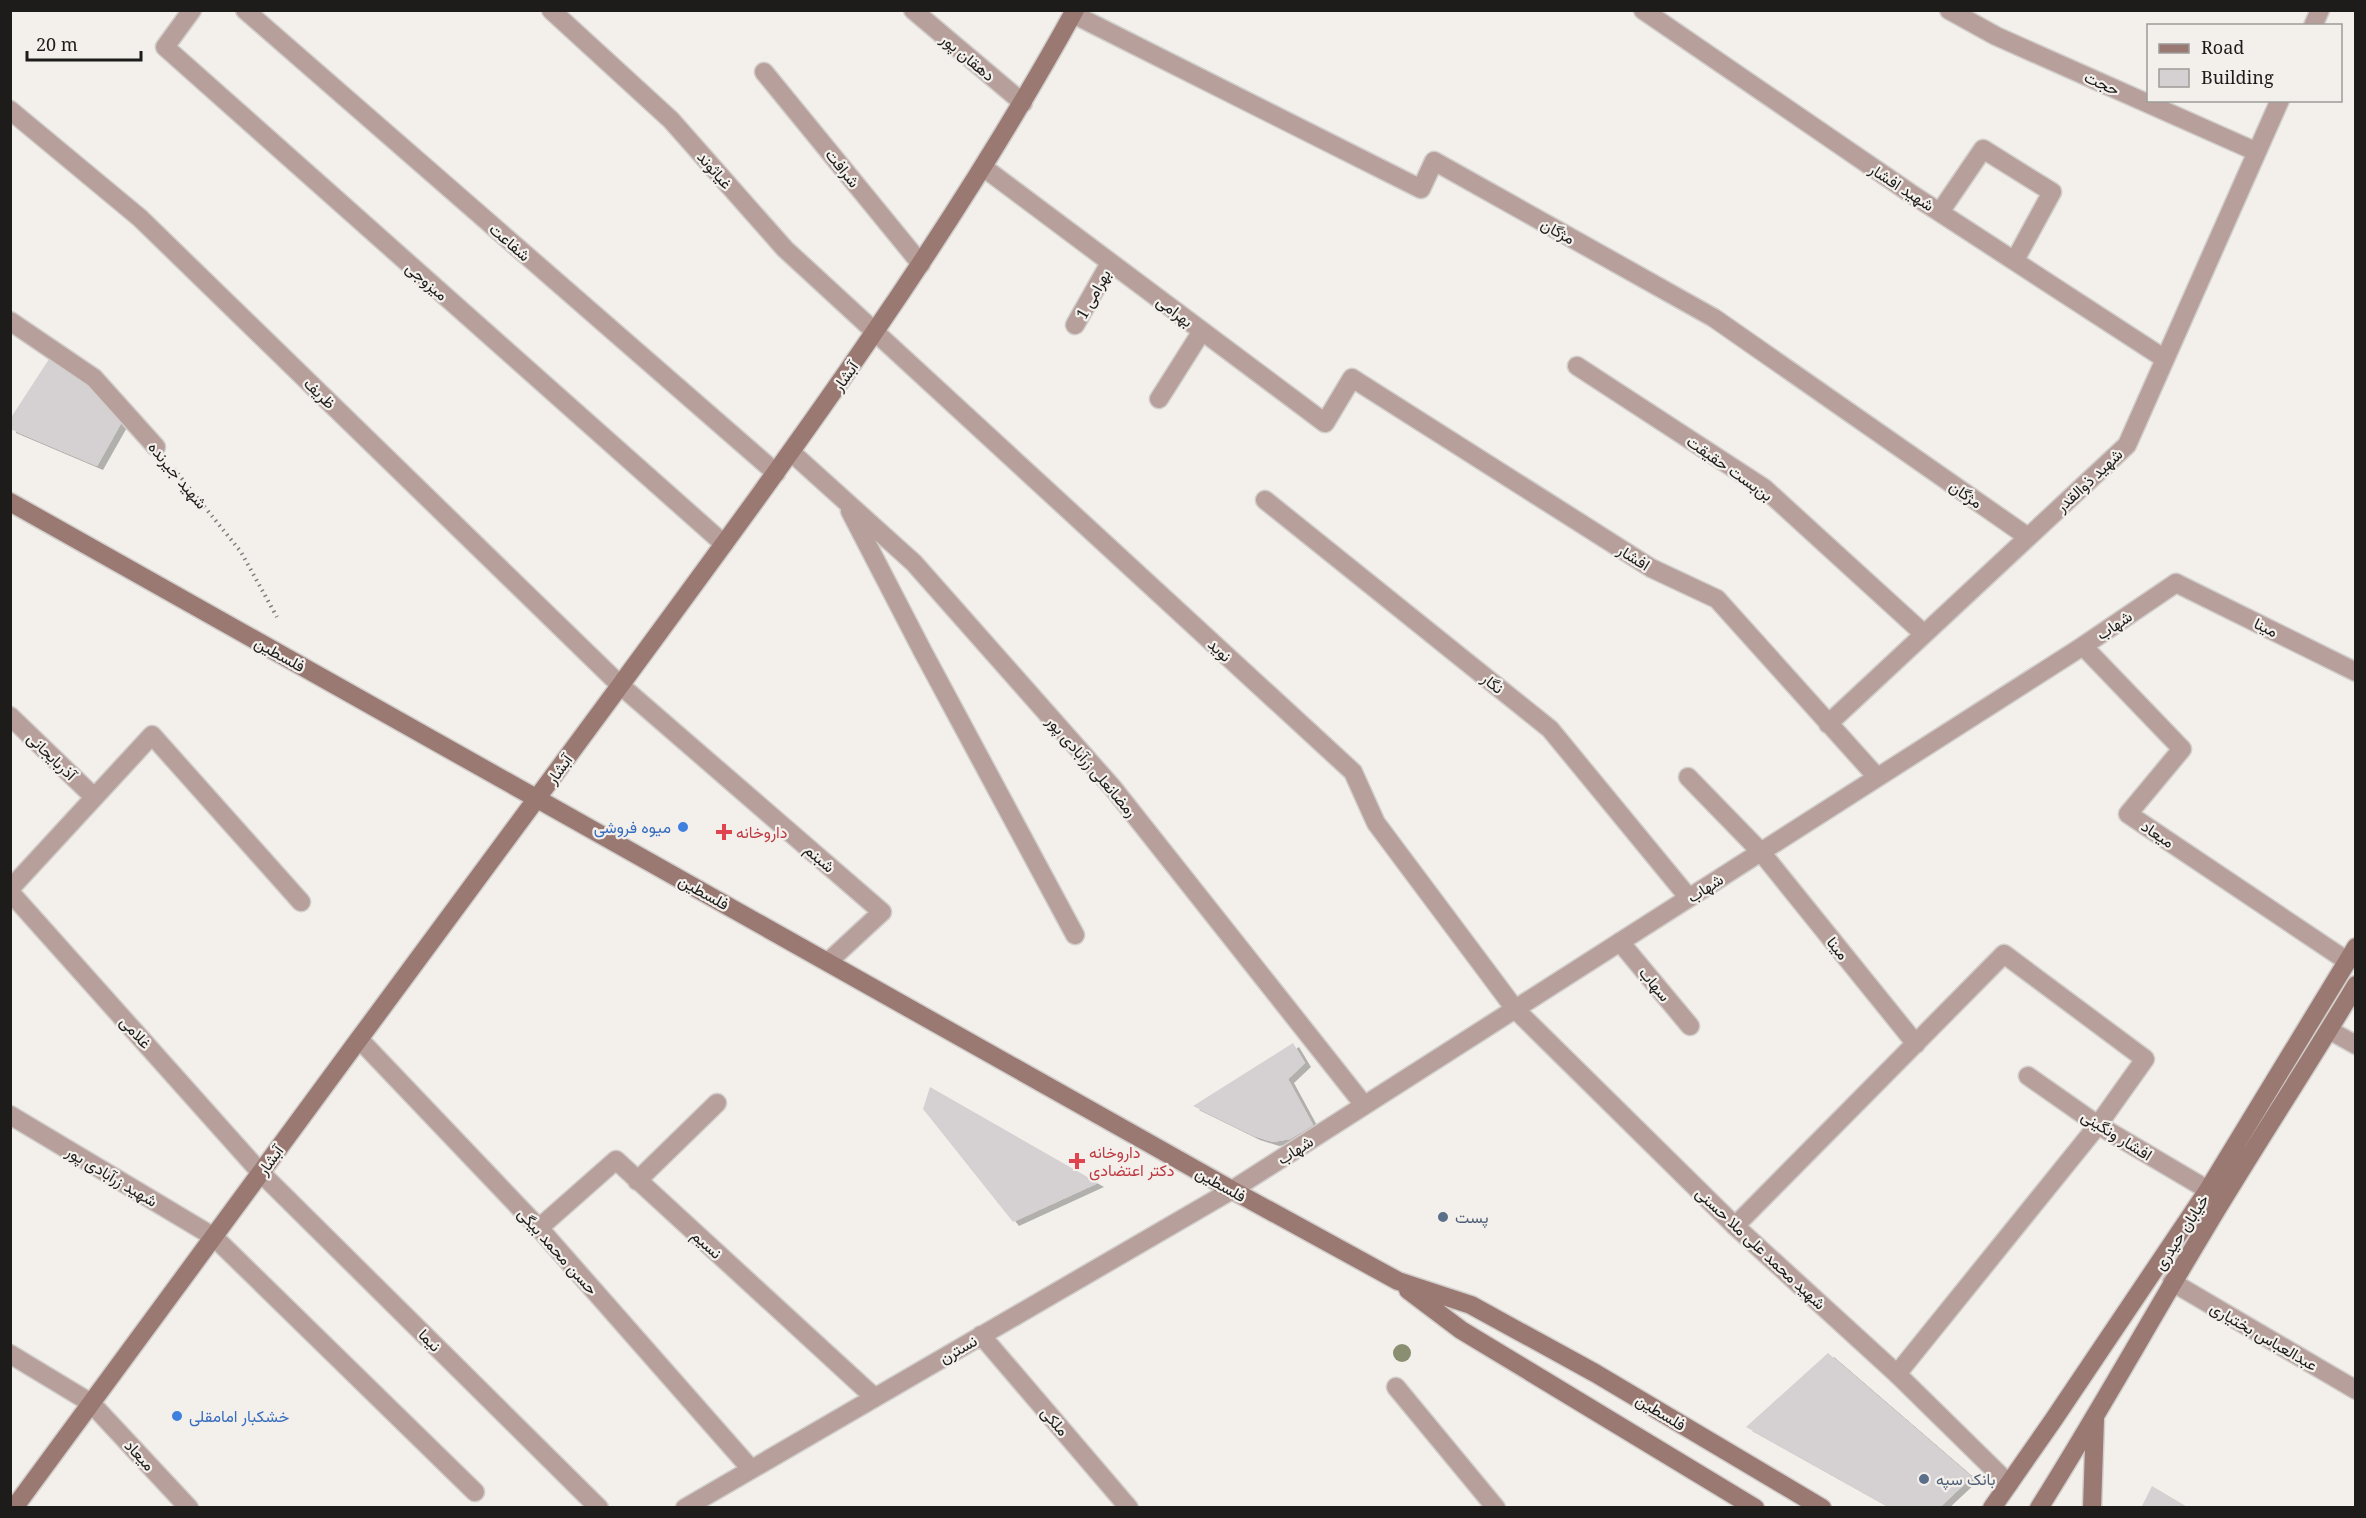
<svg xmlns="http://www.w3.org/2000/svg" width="2366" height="1518" viewBox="0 0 2366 1518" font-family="'Noto Serif',Vazirmatn,serif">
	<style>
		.building { fill: #d5d1d3; filter: url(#shadow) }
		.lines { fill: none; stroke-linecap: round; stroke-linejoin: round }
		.lane-casing { stroke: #d1cecb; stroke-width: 21 }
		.street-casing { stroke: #d1cecb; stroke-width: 21 }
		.secondary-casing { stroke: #d1cecb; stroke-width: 21 }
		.path { stroke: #7e7c7a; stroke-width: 4; stroke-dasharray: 1.5 4.5; stroke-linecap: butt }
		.lane { stroke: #b7a09b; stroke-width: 18 }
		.street { stroke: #b7a09b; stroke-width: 18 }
		.secondary { stroke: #9b7973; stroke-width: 18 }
		.tree { fill: #8a8f71 }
		.shop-dot { fill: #3f7fe0; stroke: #f3f0ec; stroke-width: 2 }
		.health-dot { fill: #e0444e; stroke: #f3f0ec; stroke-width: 2 }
		.service-dot { fill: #5c6f8a; stroke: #f3f0ec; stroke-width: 2 }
		.labels { text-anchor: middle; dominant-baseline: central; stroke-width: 4.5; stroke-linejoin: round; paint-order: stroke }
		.street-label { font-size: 16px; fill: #1d1c1b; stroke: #f3f0ec }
		.shop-label { font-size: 16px; fill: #366cbe; stroke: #f3f0ec; text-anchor: end }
		.health-label { font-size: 16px; fill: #be3a42; stroke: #f3f0ec; text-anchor: start }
		.service-label { font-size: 16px; fill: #4e5e75; stroke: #f3f0ec; text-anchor: start }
	</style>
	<defs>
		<filter id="shadow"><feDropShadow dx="6" dy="4" stdDeviation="0" flood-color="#0004"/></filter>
	</defs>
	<rect width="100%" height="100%" fill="#f3f0ec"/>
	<!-- building -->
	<path class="building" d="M 51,356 L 92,386 L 123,420 L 97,466 L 10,429 L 10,419 Z
		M 1293,1043 L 1305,1063 L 1288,1079 L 1313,1125 L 1290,1139 L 1273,1142 L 1254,1136 L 1193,1106 Z
		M 930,1087 L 1098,1183 L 1013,1222 L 923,1109 Z
		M 1828,1353 L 1972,1477 L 1939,1508 L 1891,1508 L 1746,1427 Z
		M 2152,1486 L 2189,1508 L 2141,1508 Z"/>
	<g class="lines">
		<defs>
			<path id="lane" d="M 764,72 L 921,264
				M 1940,212 L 1983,149 L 2052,192 L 2015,260
				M 2176,583 L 2356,672
				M 2083,646 L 2182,749 L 2128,814 L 2347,961
				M 620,685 L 882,912 L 828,962
				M 1688,777 L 1761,852 L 1916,1044
				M 1620,942 L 1690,1026
				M 359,1039 L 539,1228 L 751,1469
				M 2028,1076 L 2098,1125 L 2208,1190
				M 261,1173 L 599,1508
				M 1735,1226 L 2004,954 L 2145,1059 L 2098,1125 L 1897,1374
				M 214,1237 L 475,1492
				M 91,1403 L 189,1508"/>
			<path id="street" d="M 192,10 L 165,47 L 724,544
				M 245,10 L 776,473
				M 551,10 L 671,120 L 785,249 L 1353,772 L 1376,823 L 1515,1009 L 1735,1226 L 1897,1374 L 2009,1484
				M 913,10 L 1023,103
				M 1643,10 L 1910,193 L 2165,359
				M 1949,10 L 1996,36 L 2257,152
				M 1073,14 L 1421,189 L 1434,161 L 1714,318 L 2028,537
				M 2313,26 L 2320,10
				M 10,110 L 140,218 L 620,685
				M 983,167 L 1325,423 L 1352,378 L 1651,568 L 1717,599 L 1877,777
				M 10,321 L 94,378 L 156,447
				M 1075,325 L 1110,263
				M 1577,366 L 1764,488 L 1924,634
				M 1159,399 L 1202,331
				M 791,452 L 914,563 L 1113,788 L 1364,1105
				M 1265,500 L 1550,729 L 1689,898
				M 850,511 L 923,652 L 1075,935
				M 10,716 L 94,797
				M 1828,724 L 2127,445 L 2280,100
				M 10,889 L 152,735 L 301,902
				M 10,892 L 261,1173
				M 2329,1030 L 2356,1045
				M 10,1115 L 214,1237
				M 637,1181 L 717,1103
				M 539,1228 L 616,1160 L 874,1397
				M 2172,1282 L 2356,1390
				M 981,1335 L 1129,1508
				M 10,1354 L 91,1403
				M 1396,1387 L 1496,1508
				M 685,1508 L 1232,1190 L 2083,646 L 2176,583"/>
			<path id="secondary" d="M 10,502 L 1232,1190 L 1398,1281 L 1471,1305 L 1595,1373 L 1822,1508
				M 1408,1290 L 1461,1330 L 1755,1508
				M 14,1508 C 216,1232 419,958 622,683 C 782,465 944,248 1075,10
				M 1992,1508 L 2054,1419 L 2208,1190 L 2356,947
				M 2039,1508 C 2097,1416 2149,1322 2205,1229 C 2254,1147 2307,1067 2356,985
				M 2092,1508 L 2095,1419"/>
		</defs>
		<!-- lane casing -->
		<use href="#lane" class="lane-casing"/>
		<!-- street casing -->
		<use href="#street" class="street-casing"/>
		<!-- secondary casing -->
		<use href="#secondary" class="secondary-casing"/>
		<!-- path -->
		<path class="path" d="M 174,469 L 241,552 L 277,617"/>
		<!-- lane -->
		<use href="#lane" class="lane"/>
		<!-- street -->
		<use href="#street" class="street"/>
		<!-- secondary -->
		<use href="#secondary" class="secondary"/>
	</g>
	<!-- trees -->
	<circle class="tree" cx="1402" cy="1353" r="9"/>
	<!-- markers -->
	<g class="shop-dot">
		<circle cx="683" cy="827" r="6"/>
		<circle cx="177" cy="1416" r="6"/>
	</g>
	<g class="health-dot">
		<path d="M721 823h6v6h6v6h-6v6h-6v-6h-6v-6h6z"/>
		<path d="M1074 1152h6v6h6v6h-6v6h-6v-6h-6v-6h6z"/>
	</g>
	<g class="service-dot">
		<circle cx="1443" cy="1217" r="6"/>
		<circle cx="1924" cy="1479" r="6"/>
	</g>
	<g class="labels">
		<!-- street labels -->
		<g class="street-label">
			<text transform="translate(968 57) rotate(40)">دهقان پور</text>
			<text transform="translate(2102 83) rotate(24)">حجت</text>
			<text transform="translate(843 168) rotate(51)">شرافت</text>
			<text transform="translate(715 170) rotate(49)">غیاثوند</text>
			<text transform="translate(1902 187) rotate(33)">شهید افشار</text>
			<text transform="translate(1558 231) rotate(29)">مژگان</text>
			<text transform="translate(510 242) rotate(41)">شفاعت</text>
			<text transform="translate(427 281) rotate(41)">میزوجی</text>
			<text transform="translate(1093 294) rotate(-61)">بهرامی 1</text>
			<text transform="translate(1175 311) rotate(37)">بهرامی</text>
			<text transform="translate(845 376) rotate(-55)">آبشار</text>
			<text transform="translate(320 393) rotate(44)">ظریف</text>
			<text transform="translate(1730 468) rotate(35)">بن‌بست حقیقت</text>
			<text transform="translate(178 475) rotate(50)">شهید جیرنده</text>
			<text transform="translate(2089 480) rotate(-43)">شهید ذوالقدر</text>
			<text transform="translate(1966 494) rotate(35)">مژگان</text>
			<text transform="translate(1634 557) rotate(32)">افشار</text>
			<text transform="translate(2114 625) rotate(-34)">شهاب</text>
			<text transform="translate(2266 627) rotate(26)">مینا</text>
			<text transform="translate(1220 650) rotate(43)">نوید</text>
			<text transform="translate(280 654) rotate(29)">فلسطین</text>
			<text transform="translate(1493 683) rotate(39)">نگار</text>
			<text transform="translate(52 756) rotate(44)">آذربایجانی</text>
			<text transform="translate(1092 766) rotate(49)">رمضانعلی زرآبادی پور</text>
			<text transform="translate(559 769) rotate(-54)">آبشار</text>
			<text transform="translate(2158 834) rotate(34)">میعاد</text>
			<text transform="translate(820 858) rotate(41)">شبنم</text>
			<text transform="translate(1705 888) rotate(-33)">شهاب</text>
			<text transform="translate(704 892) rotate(29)">فلسطین</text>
			<text transform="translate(1838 948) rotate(51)">مینا</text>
			<text transform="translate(1655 984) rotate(50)">سهاب</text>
			<text transform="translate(136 1032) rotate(48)">غلامی</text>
			<text transform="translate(2117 1135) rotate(32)">افشار ونگینی</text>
			<text transform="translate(1295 1150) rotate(-33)">شهاب</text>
			<text transform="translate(270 1160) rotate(-54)">آبشار</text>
			<text transform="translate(112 1176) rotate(31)">شهید زرآبادی پور</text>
			<text transform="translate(1221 1184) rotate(29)">فلسطین</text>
			<text transform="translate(2181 1232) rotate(-57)">خیابان حیدری</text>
			<text transform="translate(707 1244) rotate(42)">نسیم</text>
			<text transform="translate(1761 1248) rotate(43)">شهید محمد علی ملا حسنی</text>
			<text transform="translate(558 1251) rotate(48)">حسن محمد بیگی</text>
			<text transform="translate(2264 1336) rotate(30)">عبدالعباس بختیاری</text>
			<text transform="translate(430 1340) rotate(45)">نیما</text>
			<text transform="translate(958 1349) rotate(-30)">نسترن</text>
			<text transform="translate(1661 1412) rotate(31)">فلسطین</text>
			<text transform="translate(1055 1421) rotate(49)">ملکی</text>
			<text transform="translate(140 1455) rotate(47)">میعاد</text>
		</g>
		<!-- shop labels -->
		<g class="shop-label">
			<text x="671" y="827">میوه فروشی</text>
			<text x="189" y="1416" text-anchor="start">خشکبار امامقلی</text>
		</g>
		<!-- health labels -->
		<g class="health-label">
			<text x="736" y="832">داروخانه</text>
			<text x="1089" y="1152">داروخانه<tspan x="1089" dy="18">دکتر اعتضادی</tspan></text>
		</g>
		<!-- service labels -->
		<g class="service-label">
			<text x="1455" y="1217">پست</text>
			<text x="1936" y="1479">بانک سپه</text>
		</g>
	</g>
	<!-- border -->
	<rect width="2366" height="1518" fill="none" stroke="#1d1c1b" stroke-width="24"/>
	<!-- legend -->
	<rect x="2147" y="24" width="195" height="78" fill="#f3f0ec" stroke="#9d9b98" stroke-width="1.5"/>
	<rect x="2159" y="44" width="30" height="9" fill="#9b7973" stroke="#9d9b98" stroke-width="1.5"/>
	<text x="2201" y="54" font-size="18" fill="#1d1c1b">Road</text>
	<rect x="2159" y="69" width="30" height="18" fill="#d5d1d3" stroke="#9d9b98" stroke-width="1.5"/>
	<text x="2201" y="84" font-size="18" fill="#1d1c1b">Building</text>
	<!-- scale -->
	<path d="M27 51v9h114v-9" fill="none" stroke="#1d1c1b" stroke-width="3"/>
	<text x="36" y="51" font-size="18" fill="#1d1c1b" stroke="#f3f0ec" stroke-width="4.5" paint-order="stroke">20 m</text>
</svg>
